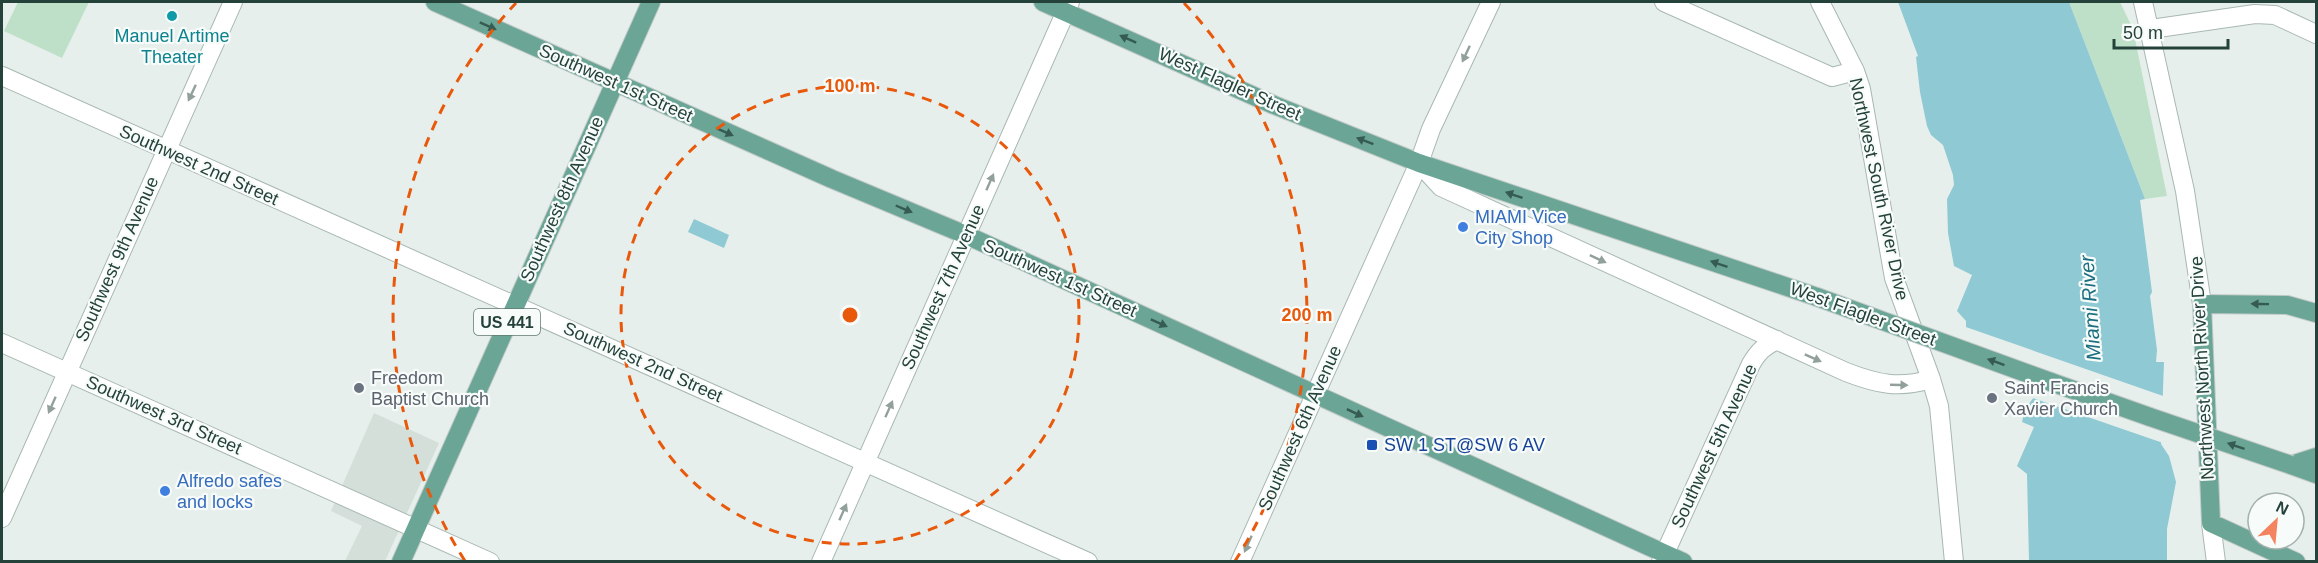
<svg xmlns="http://www.w3.org/2000/svg" width="2318" height="563" viewBox="0 0 2318 563" font-family="Helvetica,sans-serif">
	<style>
		.built { fill: #d4dfda }
		.green { fill: #bfe0c8 }
		.water { fill: #8ec9d4 }
		.pier { fill: #e6efeb }
		.lines { fill: none; stroke-linecap: round; stroke-linejoin: round }
		.minor-casing { stroke: #a8b8b2; stroke-width: 20 }
		.major-casing { stroke: #c2cac8; stroke-width: 20 }
		.minor { stroke: #fff; stroke-width: 18 }
		.major { stroke: #6aa596; stroke-width: 18 }
		.major-bridge-casing { stroke: #c2cac8; stroke-width: 20; stroke-linecap: butt }
		.major-bridge { stroke: #6aa596; stroke-width: 18 }
		.oneway { fill: #365b51 }
		.oneway2 { fill: #92a09c }
		.ring { fill: none; stroke: #e8590c; stroke-width: 3; stroke-dasharray: 10 8 }
		.culture-dot { fill: #0f9aa8; stroke: #f7fbf9; stroke-width: 2 }
		.shop-dot { fill: #3f7fe0; stroke: #f7fbf9; stroke-width: 2 }
		.worship-dot { fill: #6b7280; stroke: #f7fbf9; stroke-width: 2 }
		.transit-dot { fill: #1a4fb4; stroke: #f7fbf9; stroke-width: 2 }
		.labels { text-anchor: middle; dominant-baseline: central; stroke-width: 4.5; stroke-linejoin: round; paint-order: stroke }
		.shield { fill: #f7fbf9; stroke: #637a73; stroke-width: 1.5 }
		.shield-label { font-size: 16px; font-weight: bold; fill: #24423a }
		.culture-label { font-size: 18px; fill: #0d838f; stroke: #f7fbf9 }
		.street-label { font-size: 18px; fill: #24423a; stroke: #f7fbf9 }
		.shop-label { font-size: 18px; fill: #366cbe; stroke: #f7fbf9; text-anchor: start }
		.worship-label { font-size: 18px; fill: #5b616d; stroke: #f7fbf9; text-anchor: start }
		.transit-label { font-size: 18px; fill: #164399; stroke: #f7fbf9; text-anchor: start }
		.water-label { font-size: 20px; font-style: italic; fill: #1c6f80; stroke: #f7fbf9 }
		.centre { fill: #e8590c; stroke: #f7fbf9; stroke-width: 3 }
		.ring-label { font-size: 18px; text-anchor: middle; font-weight: bold; fill: #e8590c; stroke: #f7fbf9; stroke-width: 4.5; stroke-linejoin: round; paint-order: stroke }
	</style>
	<rect width="100%" height="100%" fill="#e6efeb"/>
	<!-- built -->
	<path class="built" d="M 374,413 L 439,443 L 385,561 L 345,561 L 362,526 L 331,511 Z"/>
	<!-- green -->
	<path class="green" d="M 18,2 L 89,2 L 62,58 L 4,31 Z
		M 2069,2 L 2120,2 L 2131,25 L 2135,39 L 2167,196 L 2145,199 Z"/>
	<!-- water -->
	<path class="water" d="M 1898,2 L 2069,2 L 2145,199 L 2140,200 L 2152,292 L 2150,296 L 2157,350 L 2156,362 L 2164,362 L 2161,444 L 2169,456 L 2176,482 L 2167,529 L 2167,561 L 2029,561 L 2027,474 L 2017,466 L 2034,427 L 2022,422 L 2025,409 L 2034,397 C 2027,365 1991,347 1966,329 L 1966,321 L 1957,311 L 1972,275 L 1954,266 L 1948,233 L 1947,199 L 1954,185 L 1953,175 L 1943,145 L 1931,135 L 1927,126 L 1920,92 L 1916,57 L 1918,56 Z
		M 694,219 L 729,235 L 724,248 L 688,232 Z"/>
	<!-- pier -->
	<path class="pier" d="M 1963,326 L 2166,397 L 2166,444 L 2030,397 L 2024,378 L 1993,348 L 1964,332 Z"/>
	<g class="lines">
		<defs>
			<path id="minor" d="M 1664,2 L 1832,77 L 1855,71
				M 1820,2 L 1855,71 L 1861,89 L 1894,278 L 1931,379 L 1939,406 L 1954,562
				M 2143,2 L 2185,191 L 2202,304
				M 2151,29 L 2255,14 L 2275,15 L 2316,34
				M 2,76 L 1088,562
				M 1419,163 L 1441,187 L 1846,372 C 1877,384 1899,389 1931,379
				M 2,343 L 490,562
				M 2,518 L 233,2
				M 2211,523 L 2216,562
				M 821,562 L 1070,2
				M 1240,562 L 1419,163 L 1431,129 L 1491,2
				M 1661,562 L 1751,364 C 1758,352 1764,346 1777,340"/>
			<path id="major" d="M 435,2 L 832,179 L 966,235 L 1683,562
				M 1043,2 L 1274,105 L 1419,163 L 1817,297
				M 2051,382 L 2150,417
				M 2291,465 L 2316,474
				M 2291,465 L 2316,457
				M 401,562 L 651,2
				M 2296,562 L 2211,523 L 2202,304 L 2287,305 L 2316,313"/>
		</defs>
		<!-- minor casing -->
		<use href="#minor" class="minor-casing"/>
		<!-- major casing -->
		<use href="#major" class="major-casing"/>
		<!-- minor -->
		<use href="#minor" class="minor"/>
		<!-- major -->
		<use href="#major" class="major"/>
		<defs>
			<path id="major-bridge" d="M 1817,297 L 2051,382
				M 2150,417 L 2291,465"/>
		</defs>
		<!-- major-bridge casing -->
		<use href="#major-bridge" class="major-bridge-casing"/>
		<!-- major-bridge -->
		<use href="#major-bridge" class="major-bridge"/>
	</g>
	<!-- one-way arrows -->
	<defs><path id="oneway-solid" d="M-6-.8H1V-3.2L6.5 0L1 3.2V.8H-6Z" transform="scale(1.5)"/></defs>
	<g class="oneway">
		<use href="#oneway-solid" transform="translate(488 26) rotate(24)"/>
		<use href="#oneway-solid" transform="translate(1128 39) rotate(-156)"/>
		<use href="#oneway-solid" transform="translate(725 132) rotate(24)"/>
		<use href="#oneway-solid" transform="translate(1365 141) rotate(-159)"/>
		<use href="#oneway-solid" transform="translate(1514 195) rotate(-161)"/>
		<use href="#oneway-solid" transform="translate(904 209) rotate(23)"/>
		<use href="#oneway-solid" transform="translate(1719 264) rotate(-161)"/>
		<use href="#oneway-solid" transform="translate(2260 304) rotate(-179)"/>
		<use href="#oneway-solid" transform="translate(1159 323) rotate(24)"/>
		<use href="#oneway-solid" transform="translate(1996 362) rotate(-160)"/>
		<use href="#oneway-solid" transform="translate(1355 413) rotate(25)"/>
		<use href="#oneway-solid" transform="translate(2236 446) rotate(-161)"/>
	</g>
	<g class="oneway2">
		<use href="#oneway-solid" transform="translate(1466 54) rotate(115)"/>
		<use href="#oneway-solid" transform="translate(192 93) rotate(115)"/>
		<use href="#oneway-solid" transform="translate(990 182) rotate(-66)"/>
		<use href="#oneway-solid" transform="translate(1598 259) rotate(25)"/>
		<use href="#oneway-solid" transform="translate(1813 358) rotate(24)"/>
		<use href="#oneway-solid" transform="translate(1899 385) rotate(2)"/>
		<use href="#oneway-solid" transform="translate(52 405) rotate(114)"/>
		<use href="#oneway-solid" transform="translate(889 409) rotate(-66)"/>
		<use href="#oneway-solid" transform="translate(843 512) rotate(-66)"/>
		<use href="#oneway-solid" transform="translate(1248 544) rotate(114)"/>
	</g>
	<!-- distance rings -->
	<g class="ring">
		<circle cx="850" cy="315" r="229"/>
		<path d="M465 561A457 457 0 0 1 516 3M1184 3A457 457 0 0 1 1235 561"/>
	</g>
	<!-- markers -->
	<circle class="culture-dot" cx="172" cy="16" r="6"/>
	<g class="shop-dot">
		<circle cx="1463" cy="227" r="6"/>
		<circle cx="165" cy="491" r="6"/>
	</g>
	<g class="worship-dot">
		<circle cx="359" cy="388" r="6"/>
		<circle cx="1992" cy="398" r="6"/>
	</g>
	<rect class="transit-dot" x="1366" y="439" width="12" height="12" rx="3"/>
	<g class="labels">
		<!-- shield labels -->
		<rect class="shield" x="474" y="309" width="66" height="26" rx="4.5"/>
		<g class="shield-label">
			<text x="507" y="322">US 441</text>
		</g>
		<!-- culture labels -->
		<g class="culture-label">
			<text x="172" y="36">Manuel Artime<tspan x="172" dy="21">Theater</tspan></text>
		</g>
		<!-- street labels -->
		<g class="street-label">
			<text transform="translate(616 83) rotate(24)">Southwest 1st Street</text>
			<text transform="translate(1230 84) rotate(24)">West Flagler Street</text>
			<text transform="translate(199 165) rotate(24)">Southwest 2nd Street</text>
			<text transform="translate(1879 189) rotate(78)">Northwest South River Drive</text>
			<text transform="translate(562 199) rotate(-66)">Southwest 8th Avenue</text>
			<text transform="translate(117 259) rotate(-66)">Southwest 9th Avenue</text>
			<text transform="translate(1060 278) rotate(24)">Southwest 1st Street</text>
			<text transform="translate(943 287) rotate(-66)">Southwest 7th Avenue</text>
			<text transform="translate(1863 314) rotate(20)">West Flagler Street</text>
			<text transform="translate(643 362) rotate(24)">Southwest 2nd Street</text>
			<text transform="translate(2202 368) rotate(-93)">Northwest North River Drive</text>
			<text transform="translate(164 415) rotate(24)">Southwest 3rd Street</text>
			<text transform="translate(1300 428) rotate(-66)">Southwest 6th Avenue</text>
			<text transform="translate(1714 446) rotate(-65)">Southwest 5th Avenue</text>
		</g>
		<!-- shop labels -->
		<g class="shop-label">
			<text x="1475" y="217">MIAMI Vice<tspan x="1475" dy="21">City Shop</tspan></text>
			<text x="177" y="481">Alfredo safes<tspan x="177" dy="21">and locks</tspan></text>
		</g>
		<!-- worship labels -->
		<g class="worship-label">
			<text x="371" y="378">Freedom<tspan x="371" dy="21">Baptist Church</tspan></text>
			<text x="2004" y="388">Saint Francis<tspan x="2004" dy="21">Xavier Church</tspan></text>
		</g>
		<!-- transit labels -->
		<g class="transit-label">
			<text x="1384" y="445">SW 1 ST@SW 6 AV</text>
		</g>
		<!-- water labels -->
		<g class="water-label">
			<text transform="translate(2090 308) rotate(-94)">Miami River</text>
		</g>
	</g>
	<circle cx="850" cy="315" r="9" class="centre"/>
	<g class="ring-label">
		<text x="850" y="92">100 m</text>
		<text x="1307" y="321">200 m</text>
	</g>
	<!-- border -->
	<rect width="2318" height="563" fill="none" stroke="#24423a" stroke-width="6"/>
	<!-- north arrow -->
	<g transform="translate(2276 521) rotate(26)"><circle r="28" fill="#f7fbf9" stroke="#a3b1ad" stroke-width="1.5"/>
	<path d="M0-4.5L10 22L0 15L-10 22Z" fill="#f4845f"/>
	<text y="-9" font-size="16" font-weight="bold" text-anchor="middle" fill="#24423a">N</text>
	</g>
	<!-- scale -->
	<path d="M2114 39v9h114v-9" fill="none" stroke="#24423a" stroke-width="3"/>
	<text x="2123" y="39" font-size="18" fill="#24423a" stroke="#f7fbf9" stroke-width="4.5" paint-order="stroke">50 m</text>
</svg>
